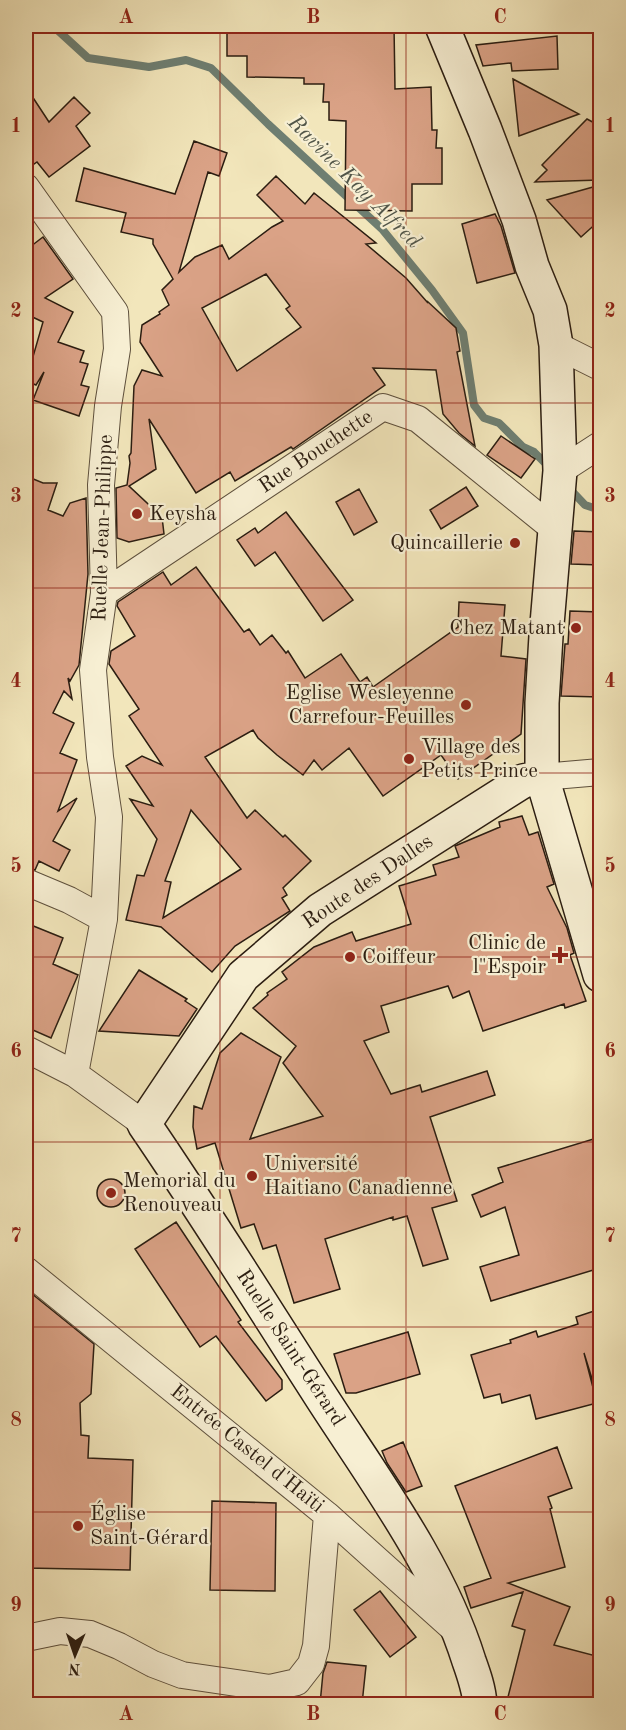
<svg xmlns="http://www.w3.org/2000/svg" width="626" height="1730" viewBox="0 0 626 1730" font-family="'Old Standard TT',serif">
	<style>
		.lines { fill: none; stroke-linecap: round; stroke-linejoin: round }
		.stream { stroke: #6e7e71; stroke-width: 8 }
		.building { fill: #daa286; stroke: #2b1d11; stroke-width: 1.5; fill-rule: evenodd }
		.street-casing { stroke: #5d4f3c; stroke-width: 28 }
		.secondary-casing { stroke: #2b1d11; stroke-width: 36 }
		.street { stroke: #f7efd3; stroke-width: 26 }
		.secondary { stroke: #f7efd3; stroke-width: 33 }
		.grid { fill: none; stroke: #8f2418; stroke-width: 1.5; stroke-opacity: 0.55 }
		.poi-dot { fill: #8f2418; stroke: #f7efd3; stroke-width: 2 }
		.labels { text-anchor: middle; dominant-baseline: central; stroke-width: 4.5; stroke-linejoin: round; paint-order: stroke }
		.street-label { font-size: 21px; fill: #2b1d11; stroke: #f7efd3 }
		.poi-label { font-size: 21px; fill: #2b1d11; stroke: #f7efd3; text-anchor: start }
		.water-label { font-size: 22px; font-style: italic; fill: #525649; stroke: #f7efd3 }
		.neatline { fill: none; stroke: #8f2418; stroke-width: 2 }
		.grid-label { font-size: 20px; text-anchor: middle; font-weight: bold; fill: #8f2418 }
	</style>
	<rect width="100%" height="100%" fill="#f2e6bb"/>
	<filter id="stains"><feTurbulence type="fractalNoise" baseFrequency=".00333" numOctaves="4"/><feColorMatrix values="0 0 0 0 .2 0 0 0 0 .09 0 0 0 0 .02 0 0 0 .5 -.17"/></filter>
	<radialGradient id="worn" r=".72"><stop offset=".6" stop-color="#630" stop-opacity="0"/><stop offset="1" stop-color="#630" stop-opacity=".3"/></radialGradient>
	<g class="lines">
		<!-- stream -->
		<path class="stream" d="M 53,26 L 88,58 L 149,67 L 186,60 L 211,68 L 268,124 L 382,229 L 432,290 L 463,333 L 474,405 L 484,418 L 499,423 L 523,447 L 534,452 L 550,468
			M 567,486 L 585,505 L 600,510"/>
	</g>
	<!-- building -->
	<path class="building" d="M 394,26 L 395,89 L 431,87 L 432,130 L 437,130 L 436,148 L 442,148 L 442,184 L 412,184 L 412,211 L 345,210 L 346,121 L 329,120 L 329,102 L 323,102 L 324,84 L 304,84 L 304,78 L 247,77 L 247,56 L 227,56 L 227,28 Z
		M 557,36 L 558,69 L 512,71 L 511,63 L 483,66 L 476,45 Z
		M 513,79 L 579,114 L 519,136 Z
		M 26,87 L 49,122 L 74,97 L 90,113 L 76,126 L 90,146 L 49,177 L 37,162 L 34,164 L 26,156 Z
		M 587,119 L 600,126 L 600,180 L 535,182 L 547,170 L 542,165 Z
		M 194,141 L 227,153 L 219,176 L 208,172 L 179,272 L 195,257 L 222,245 L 229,259 L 272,227 L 283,221 L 257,195 L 276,176 L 305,204 L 314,193 L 376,243 L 366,244 L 406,278 L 428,303 L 427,301 L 456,328 L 460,351 L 457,352 L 475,446 L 459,433 L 443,414 L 436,370 L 373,368 L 385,385 L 293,449 L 291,447 L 235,481 L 230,472 L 196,493 L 149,419 L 156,469 L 129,486 L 162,517 L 164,534 L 129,542 L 117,538 L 116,488 L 127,485 L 130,463 L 129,456 L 131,453 L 134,386 L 142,370 L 162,376 L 140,342 L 142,325 L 160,314 L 159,312 L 169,305 L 162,290 L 173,279 L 153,244 L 153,239 L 121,232 L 126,213 L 76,201 L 84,168 L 175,194 ZM 266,274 L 290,306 L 286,309 L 301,327 L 237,371 L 202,308 Z
		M 600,185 L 600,220 L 581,237 L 547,200 Z
		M 495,214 L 501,226 L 515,273 L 477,283 L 462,224 Z
		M 43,237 L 73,279 L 45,298 L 73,312 L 58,342 L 84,351 L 80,362 L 88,364 L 81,385 L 89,387 L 79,416 L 33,400 L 44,372 L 36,385 L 26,381 L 43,322 L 26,314 L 26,250 Z
		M 501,436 L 535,459 L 521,478 L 487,455 Z
		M 26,476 L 43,483 L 57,483 L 48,510 L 63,516 L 70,503 L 86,498 L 88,574 L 79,665 L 70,681 L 68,678 L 72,699 L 64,691 L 53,713 L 74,723 L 60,753 L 77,760 L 58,811 L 77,798 L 53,841 L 70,850 L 59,871 L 39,861 L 35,870 L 26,867 Z
		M 466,487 L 478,506 L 441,529 L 430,510 Z
		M 359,489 L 377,522 L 354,535 L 336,502 Z
		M 286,512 L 353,600 L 323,621 L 275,552 L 255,566 L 237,540 L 255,528 L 258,533 Z
		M 574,531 L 600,532 L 600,565 L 571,564 Z
		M 196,567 L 244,632 L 249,629 L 260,645 L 272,635 L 286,653 L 288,651 L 305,678 L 341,654 L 360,682 L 367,677 L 373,687 L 458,627 L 459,602 L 505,605 L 501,656 L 526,659 L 521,734 L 458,779 L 441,755 L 383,796 L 349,748 L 322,770 L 314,760 L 303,775 L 277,755 L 258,738 L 253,730 L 205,757 L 247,818 L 255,810 L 283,837 L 285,835 L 311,861 L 283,888 L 287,895 L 282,898 L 290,911 L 235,946 L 212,972 L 161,927 L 126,920 L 137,875 L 144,876 L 157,839 L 130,799 L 153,806 L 126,766 L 142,756 L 162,765 L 129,716 L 139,709 L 109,664 L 111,651 L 135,636 L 117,606 L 118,602 L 163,572 L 171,585 ZM 191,810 L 241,869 L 163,918 L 171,882 L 165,881 Z
		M 570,611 L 600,612 L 600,697 L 561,696 L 565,644 L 568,644 Z
		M 522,816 L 529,835 L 538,832 L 554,884 L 547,887 L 567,928 L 574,953 L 570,955 L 586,1001 L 565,1008 L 564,1004 L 483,1031 L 469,991 L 453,998 L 448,986 L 381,1006 L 389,1032 L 364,1041 L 391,1094 L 420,1085 L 422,1092 L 487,1071 L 495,1095 L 430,1117 L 457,1201 L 432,1208 L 448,1259 L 423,1266 L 407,1216 L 393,1220 L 393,1217 L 325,1239 L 340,1289 L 294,1303 L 276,1245 L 263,1249 L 254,1224 L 241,1228 L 215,1143 L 197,1149 L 193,1127 L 194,1106 L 202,1109 L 220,1053 L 241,1033 L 281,1057 L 250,1139 L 323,1116 L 283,1063 L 296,1046 L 253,1008 L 268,995 L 267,993 L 287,979 L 282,972 L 314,947 L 352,932 L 356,941 L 411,924 L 399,886 L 436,875 L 433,865 L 459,857 L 455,846 L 500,827 L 499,822 Z
		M 26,923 L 63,938 L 53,964 L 78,975 L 51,1038 L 26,1027 Z
		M 139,970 L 187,999 L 185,1001 L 197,1009 L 179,1036 L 99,1031 Z
		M 600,1137 L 600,1268 L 491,1301 L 480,1267 L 519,1255 L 505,1207 L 481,1217 L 472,1195 L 503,1182 L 498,1168 Z
		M97 1193a14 14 0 1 1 28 0a14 14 0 1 1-28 0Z
		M 176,1222 L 241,1320 L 238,1322 L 282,1380 L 282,1389 L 266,1401 L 216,1336 L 200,1347 L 135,1249 Z
		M 26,1289 L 94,1344 L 91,1394 L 80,1403 L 81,1435 L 89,1436 L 88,1458 L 133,1460 L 130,1570 L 26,1568 Z
		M 600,1309 L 600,1381 L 593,1382 L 584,1353 L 597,1403 L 536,1419 L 530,1395 L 502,1403 L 500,1394 L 484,1398 L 471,1355 L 511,1343 L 510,1340 L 536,1331 L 538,1337 L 578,1324 L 576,1317 Z
		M 408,1332 L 420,1374 L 356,1393 L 346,1393 L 334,1354 Z
		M 403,1442 L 422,1486 L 406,1492 L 387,1463 L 382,1451 Z
		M 557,1447 L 572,1488 L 548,1497 L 552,1508 L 550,1509 L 565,1567 L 508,1583 L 570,1607 L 554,1645 L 600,1657 L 600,1666 L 591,1704 L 521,1704 L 507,1701 L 525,1630 L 512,1626 L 523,1592 L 471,1608 L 464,1587 L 491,1578 L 455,1486 Z
		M 212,1501 L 276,1503 L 275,1591 L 210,1590 Z
		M 380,1591 L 416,1637 L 390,1657 L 354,1610 Z
		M 327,1662 L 366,1666 L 362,1704 L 320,1704 L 323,1673 Z"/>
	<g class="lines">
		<defs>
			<path id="street" d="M 26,187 L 115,312 L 117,349 L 108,406 L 101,485 L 104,593 L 93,670 L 100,757 L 109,817 L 104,919 L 75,1074
				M 556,345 L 600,367
				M 560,471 L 600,445
				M 104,593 L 383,407 L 418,419 L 554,529
				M 542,777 L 600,772
				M 26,882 L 69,900 L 104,919
				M 26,1049 L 75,1074 L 144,1124
				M 26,1270 L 327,1515 L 455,1630
				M 26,1638 L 60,1631 L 90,1634 L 119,1646 L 153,1664 L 182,1675 L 270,1688 L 297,1682 L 311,1664 L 316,1646 L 327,1515"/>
			<path id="secondary" d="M 442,26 L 485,130 L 519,220 L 532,266 L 550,310 L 556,345 L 560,471 L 546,636 L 542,703 L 542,777 L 600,975
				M 480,1704 C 479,1689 474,1675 469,1661 C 439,1565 374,1479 320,1395 C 262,1305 205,1213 144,1124 L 243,976 L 320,910 L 523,781 L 542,777"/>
		</defs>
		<!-- street casing -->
		<use href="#street" class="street-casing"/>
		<!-- secondary casing -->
		<use href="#secondary" class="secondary-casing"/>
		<!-- street -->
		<use href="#street" class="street"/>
		<!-- secondary -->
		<use href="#secondary" class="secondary"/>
	</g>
	<!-- grid -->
	<path class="grid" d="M 220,26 L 220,1704M 406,26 L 406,1704M 26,218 L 600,218M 26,403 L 600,403M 26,588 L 600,588M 26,773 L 600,773M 26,957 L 600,957M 26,1142 L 600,1142M 26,1327 L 600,1327M 26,1512 L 600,1512"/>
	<!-- markers -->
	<g class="poi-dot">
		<circle cx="137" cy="514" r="6"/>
		<circle cx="515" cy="543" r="6"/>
		<circle cx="576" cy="628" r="6"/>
		<circle cx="466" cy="705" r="6"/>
		<circle cx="409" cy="759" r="6"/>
		<path d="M557 946h6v6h6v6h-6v6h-6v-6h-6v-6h6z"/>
		<circle cx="350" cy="957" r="6"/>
		<circle cx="252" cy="1176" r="6"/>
		<circle cx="111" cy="1193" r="6"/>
		<circle cx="78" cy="1526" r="6"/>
	</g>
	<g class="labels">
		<!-- street labels -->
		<g class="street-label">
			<text transform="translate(316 452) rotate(-34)">Rue Bouchette</text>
			<text transform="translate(103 528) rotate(-88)">Ruelle Jean-Philippe</text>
			<text transform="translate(368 882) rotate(-34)">Route des Dalles</text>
			<text transform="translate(290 1348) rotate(57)">Ruelle Saint-Gérard</text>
			<text transform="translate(247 1449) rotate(39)">Entrée Castel d'Haïti</text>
		</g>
		<!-- poi labels -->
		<g class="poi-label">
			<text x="149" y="514">Keysha</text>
			<text x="503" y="543" text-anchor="end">Quincaillerie</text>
			<text x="564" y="628" text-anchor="end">Chez Matant</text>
			<text x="454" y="693" text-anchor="end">Eglise Wesleyenne<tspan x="454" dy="24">Carrefour-Feuilles</tspan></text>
			<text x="421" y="747">Village des<tspan x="421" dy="24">Petits Prince</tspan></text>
			<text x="546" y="943" text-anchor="end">Clinic de<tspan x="546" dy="24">l"Espoir</tspan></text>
			<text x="362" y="957">Coiffeur</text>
			<text x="264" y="1164">Université<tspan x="264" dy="24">Haitiano Canadienne</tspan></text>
			<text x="123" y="1181">Memorial du<tspan x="123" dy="24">Renouveau</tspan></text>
			<text x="90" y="1514">Église<tspan x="90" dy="24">Saint-Gérard</tspan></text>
		</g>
		<!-- water labels -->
		<g class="water-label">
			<text transform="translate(354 182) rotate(45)">Ravine Kay Alfred</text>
		</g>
	</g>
	<!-- margin -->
	<rect width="626" height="1730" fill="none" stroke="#f2e6bb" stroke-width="66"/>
	<!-- north arrow -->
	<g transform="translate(75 1655) rotate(182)" stroke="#f7efd3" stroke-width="4.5" paint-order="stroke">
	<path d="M0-4.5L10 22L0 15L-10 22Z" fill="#2b1d11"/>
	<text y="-9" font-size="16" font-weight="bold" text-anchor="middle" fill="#2b1d11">N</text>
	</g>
	<rect x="33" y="33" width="560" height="1664" class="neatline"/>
	<g class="grid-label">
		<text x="126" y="23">A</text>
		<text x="313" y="23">B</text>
		<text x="500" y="23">C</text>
		<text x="16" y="132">1</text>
		<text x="610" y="132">1</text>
		<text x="16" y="317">2</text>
		<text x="610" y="317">2</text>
		<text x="16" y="502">3</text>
		<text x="610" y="502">3</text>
		<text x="16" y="687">4</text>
		<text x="610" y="687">4</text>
		<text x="16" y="872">5</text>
		<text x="610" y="872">5</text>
		<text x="16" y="1057">6</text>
		<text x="610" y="1057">6</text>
		<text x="16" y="1242">7</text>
		<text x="610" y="1242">7</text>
		<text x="16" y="1426">8</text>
		<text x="610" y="1426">8</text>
		<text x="16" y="1611">9</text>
		<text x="610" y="1611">9</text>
		<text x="126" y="1720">A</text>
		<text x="313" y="1720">B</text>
		<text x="500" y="1720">C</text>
	</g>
	<rect width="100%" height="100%" filter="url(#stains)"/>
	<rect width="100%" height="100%" fill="url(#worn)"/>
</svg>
